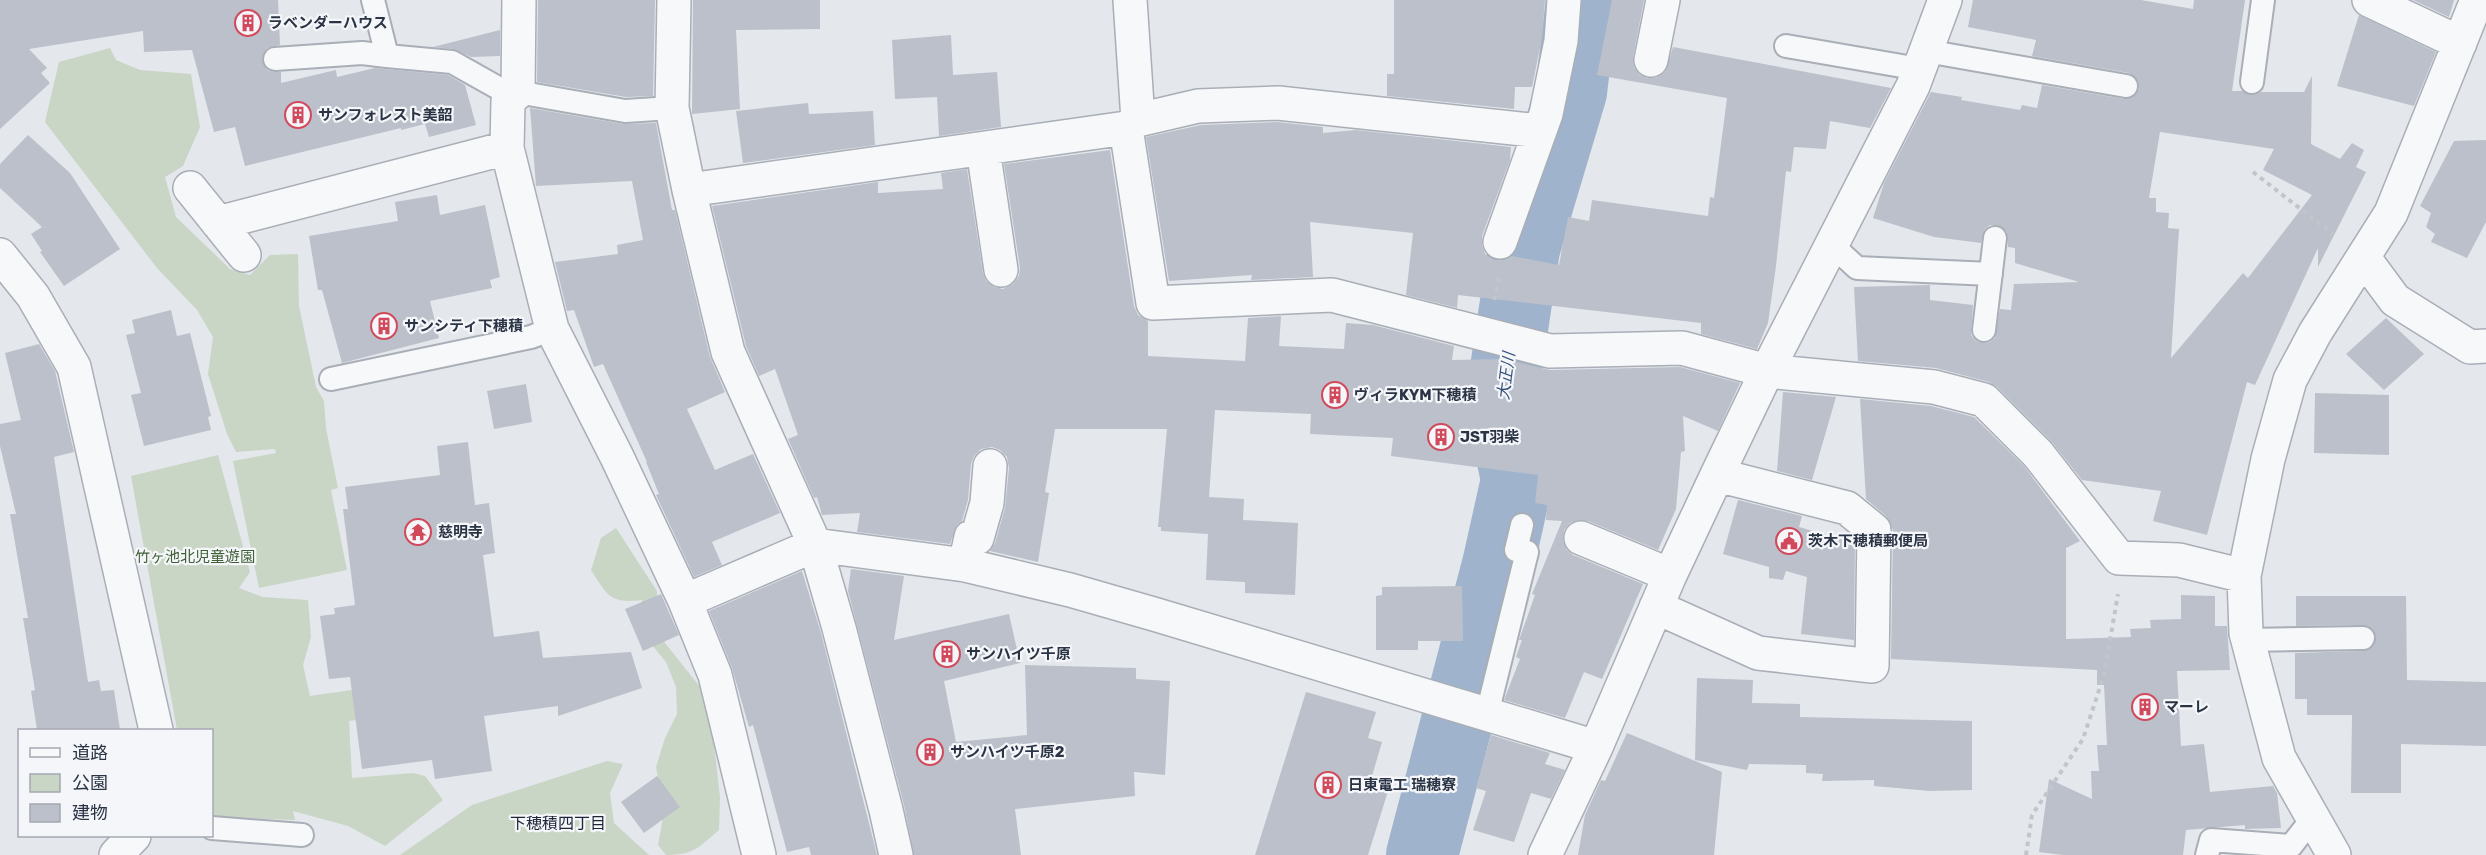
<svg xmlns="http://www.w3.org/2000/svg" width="2486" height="855" viewBox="0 0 2486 855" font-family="Rubik,'Noto Sans JP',sans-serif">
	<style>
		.green { fill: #c9d6c5 }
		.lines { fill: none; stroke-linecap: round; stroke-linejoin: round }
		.river { stroke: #9fb4cc; stroke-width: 72 }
		.building { fill: #bbc0ca; fill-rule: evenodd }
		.lane-casing { stroke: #a9aeb7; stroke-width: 26 }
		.street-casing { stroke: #a9aeb7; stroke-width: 36 }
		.path { stroke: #c2c5cb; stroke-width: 4; stroke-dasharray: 4.5 4.5; stroke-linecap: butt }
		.lane { stroke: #f7f8fa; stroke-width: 22 }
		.street { stroke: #f7f8fa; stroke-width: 33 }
		.labels { text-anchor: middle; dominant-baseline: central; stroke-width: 4.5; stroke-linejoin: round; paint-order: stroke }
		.poi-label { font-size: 15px; font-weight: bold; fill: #2b3445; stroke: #f4f6f9; text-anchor: start }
		.park-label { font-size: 15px; fill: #3f6138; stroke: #f4f6f9 }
		.water-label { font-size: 16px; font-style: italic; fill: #34527a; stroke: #f4f6f9 }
		.neighbourhood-label { font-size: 16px; fill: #1d2536; stroke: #f4f6f9 }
	</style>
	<rect width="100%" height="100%" fill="#e4e7ec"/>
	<!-- green -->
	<path class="green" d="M 110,48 L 116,60 L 140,70 L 191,74 L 200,127 L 183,166 L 165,177 L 176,217 L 230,269 L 250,275 L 270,255 L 298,254 L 299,306 L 316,387 L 324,401 L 326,428 L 338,488 L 331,490 L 347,570 L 259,588 L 233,461 L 276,453 L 275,449 L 236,452 L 227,434 L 208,374 L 213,337 L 197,310 L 157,268 L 45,122 L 59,62 Z
		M 218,455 L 250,572 L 239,588 L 263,597 L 308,600 L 311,637 L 303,665 L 310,696 L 394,684 L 400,714 L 349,721 L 352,778 L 413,773 L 425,776 L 443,800 L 385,846 L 348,826 L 293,811 L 295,820 L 212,817 L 212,730 L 177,730 L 131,476 Z
		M 616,528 L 657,591 L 658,619 L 665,643 L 701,688 L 710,709 L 720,797 L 719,830 C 699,847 694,855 666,855 L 658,845 L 664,812 L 656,767 L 665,738 L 677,714 L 676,687 L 666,662 L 646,638 L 642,600 C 610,604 607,595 591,570 L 601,538 Z
		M 607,761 L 623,764 L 610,793 L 614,823 L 649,855 L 400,855 L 472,805 Z"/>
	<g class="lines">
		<!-- river -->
		<path class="river" d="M 1422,855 L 1498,565 L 1517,480 L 1501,402 L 1524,249 L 1571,92 L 1582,0"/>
	</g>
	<!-- building -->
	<path class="building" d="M 0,0 L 278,0 L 280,45 L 267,48 L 262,59 L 264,66 L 269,71 L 281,72 L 281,83 L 336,70 L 337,77 L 375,68 L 448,75 L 465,85 L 476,125 L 429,137 L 425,124 L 401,130 L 401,128 L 245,166 L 235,127 L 214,132 L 192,50 L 144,52 L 143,31 L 29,49 L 47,68 L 41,73 L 50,83 L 0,129 Z
		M 538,0 L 655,0 L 653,96 L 626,97 L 537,82 Z
		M 693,0 L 820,0 L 820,29 L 736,30 L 740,109 L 692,114 Z
		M 1394,0 L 1545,0 L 1542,38 L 1532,87 L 1515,87 L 1514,109 L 1387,96 L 1387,74 L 1394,74 Z
		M 1612,0 L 1644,0 L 1633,57 L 1634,67 L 1639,74 L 1647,78 L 1656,78 L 1665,72 L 1673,47 L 1891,88 L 1870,128 L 1830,121 L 1826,149 L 1794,147 L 1791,172 L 1786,171 L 1776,266 L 1768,323 L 1757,349 L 1701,334 L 1701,323 L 1458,295 L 1457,308 L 1406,295 L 1413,233 L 1310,222 L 1313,277 L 1251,280 L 1252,275 L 1169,281 L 1146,137 L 1201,125 L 1277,122 L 1323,127 L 1323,133 L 1356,130 L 1511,147 L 1510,160 L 1482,236 L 1482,245 L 1485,254 L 1494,260 L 1504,260 L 1512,256 L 1559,265 L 1568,217 L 1589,221 L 1592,200 L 1708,216 L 1710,197 L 1714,198 L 1727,98 L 1597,75 Z
		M 1973,0 L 2141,0 L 2193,9 L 2194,0 L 2245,0 L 2232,91 L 2243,91 L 2251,95 L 2261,92 L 2304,92 L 2312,76 L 2311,144 L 2340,159 L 2352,143 L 2364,150 L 2356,167 L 2366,172 L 2318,267 L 2318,248 L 2255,385 L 2247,382 L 2207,535 L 2153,521 L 2161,491 L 2082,480 L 2051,441 L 1997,387 L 1989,382 L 1936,368 L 1858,361 L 1854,287 L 1930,285 L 1930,300 L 1973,305 L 1971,335 L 1976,341 L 1983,343 L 1990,342 L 1995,338 L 2000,309 L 2011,310 L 2014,284 L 2079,282 L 2015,263 L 2015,248 L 2008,247 L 2007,232 L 1997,225 L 1990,225 L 1985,229 L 1981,243 L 1934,237 L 1873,218 L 1884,183 L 1931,92 L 1962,97 L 1961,100 L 2020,110 L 2022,105 L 2037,108 L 2042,85 L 2124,99 L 2131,98 L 2139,89 L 2138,81 L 2129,73 L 2032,56 L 2036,40 L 1968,27 ZM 2160,132 L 2274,149 L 2263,170 L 2312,195 L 2248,278 L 2243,273 L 2171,358 L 2179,229 L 2168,228 L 2169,213 L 2156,212 L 2156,198 L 2149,198 Z
		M 2413,0 L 2454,0 L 2449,17 Z
		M 2359,15 L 2436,52 L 2414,106 L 2337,86 Z
		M 500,30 L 500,56 L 471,57 L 454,49 L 433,47 Z
		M 951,35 L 953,75 L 997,72 L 1001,127 L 939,136 L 937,97 L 895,99 L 892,40 Z
		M 808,103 L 809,114 L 873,111 L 875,145 L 743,163 L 736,111 Z
		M 530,108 L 623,124 L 656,123 L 672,210 L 675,210 L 710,357 L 725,392 L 687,409 L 715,470 L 753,454 L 780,513 L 712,542 L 722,565 L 694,577 L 656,495 L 659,494 L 646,462 L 647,462 L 603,364 L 594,367 L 574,310 L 567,311 L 555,262 L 618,254 L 617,245 L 643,240 L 632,181 L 536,186 Z
		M 28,135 L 70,173 L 120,249 L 64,286 L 40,252 L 42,251 L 31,234 L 42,227 L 0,188 L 0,164 Z
		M 2486,140 L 2486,222 L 2467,258 L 2431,242 L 2435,234 L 2426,227 L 2431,213 L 2420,206 L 2454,141 Z
		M 1110,150 L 1134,306 L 1138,315 L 1148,321 L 1148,356 L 1245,361 L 1248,318 L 1281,316 L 1279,346 L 1344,349 L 1346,323 L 1373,325 L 1454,346 L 1452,360 L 1504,359 L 1550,370 L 1680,367 L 1740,383 L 1718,431 L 1683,416 L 1685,451 L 1681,452 L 1676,509 L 1658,550 L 1588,521 L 1578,520 L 1570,523 L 1564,530 L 1563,541 L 1567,550 L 1573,555 L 1643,584 L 1602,679 L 1584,672 L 1565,718 L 1504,700 L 1520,659 L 1516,657 L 1522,640 L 1519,640 L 1535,595 L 1532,594 L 1562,521 L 1546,520 L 1547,505 L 1535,503 L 1538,475 L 1391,456 L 1393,438 L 1310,434 L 1311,414 L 1215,410 L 1209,497 L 1244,499 L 1243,520 L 1298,523 L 1295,595 L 1245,593 L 1245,582 L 1206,580 L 1208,534 L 1161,531 L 1161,527 L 1158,527 L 1167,429 L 1055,429 L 1045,492 L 1049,493 L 1038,562 L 990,551 L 995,543 L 1005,508 L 1009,468 L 1007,457 L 1000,450 L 992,447 L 981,449 L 974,456 L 971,464 L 968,500 L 962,521 L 957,525 L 950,544 L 857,532 L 860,513 L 822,515 L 817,497 L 814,498 L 788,439 L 798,435 L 775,369 L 759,376 L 746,346 L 712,206 L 878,182 L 878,193 L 943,189 L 941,173 L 967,169 L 983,273 L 986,281 L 994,287 L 1003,289 L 1013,284 L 1019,276 L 1020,268 L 1004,164 Z
		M 437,195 L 440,215 L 485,205 L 500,277 L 490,280 L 492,288 L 430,301 L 439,338 L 342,363 L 322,290 L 318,290 L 309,236 L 398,221 L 395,202 Z
		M 171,310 L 177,336 L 190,333 L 211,416 L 208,417 L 211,430 L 144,446 L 131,395 L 141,393 L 126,335 L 135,333 L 132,320 Z
		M 2386,318 L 2424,354 L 2384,390 L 2346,354 Z
		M 39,344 L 55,371 L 74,452 L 54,457 L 88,682 L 99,680 L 101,691 L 114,690 L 120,730 L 37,730 L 31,691 L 35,690 L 23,618 L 28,618 L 10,514 L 16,514 L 0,446 L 0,424 L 21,420 L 5,353 Z
		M 526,384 L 532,422 L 494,429 L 487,391 Z
		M 1783,392 L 1836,397 L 1812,480 L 1777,471 Z
		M 2315,393 L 2389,395 L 2389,455 L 2314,453 Z
		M 1860,399 L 1931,406 L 1974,417 L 2024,466 L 2080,541 L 2066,548 L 2066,639 L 2131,637 L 2130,629 L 2151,628 L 2150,620 L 2181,619 L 2181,595 L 2215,596 L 2215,626 L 2227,626 L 2230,670 L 2177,671 L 2181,746 L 2204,744 L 2210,792 L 2273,786 L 2277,793 L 2281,828 L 2245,829 L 2245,825 L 2186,830 L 2183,855 L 2063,855 L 2039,852 L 2049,779 L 2092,799 L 2091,771 L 2099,771 L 2097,745 L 2107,745 L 2104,685 L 2097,685 L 2097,670 L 1891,659 L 1893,530 L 1886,516 L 1866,499 Z
		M 468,442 L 475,505 L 489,503 L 495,553 L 483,555 L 494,637 L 539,631 L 543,658 L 631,652 L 642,688 L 558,716 L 558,706 L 484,716 L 492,771 L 435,779 L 432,760 L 362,769 L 350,677 L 329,679 L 320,616 L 335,614 L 334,608 L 355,605 L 343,509 L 348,509 L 345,487 L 440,475 L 437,446 Z
		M 1738,500 L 1802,516 L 1799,527 L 1855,543 L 1854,640 L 1801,634 L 1807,577 L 1786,571 L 1783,580 L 1769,578 L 1769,567 L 1723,554 Z
		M 851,569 L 904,576 L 894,640 L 1009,614 L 1020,663 L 944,681 L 956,742 L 1027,735 L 1025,665 L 1136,668 L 1136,679 L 1170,681 L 1165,775 L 1134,772 L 1135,796 L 1015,809 L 1021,855 L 914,855 L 904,805 L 848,591 Z
		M 802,571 L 821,633 L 877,855 L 811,855 L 809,847 L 787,852 L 753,725 L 749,727 L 732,668 L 709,611 Z
		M 1462,586 L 1463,641 L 1418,641 L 1418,650 L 1376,650 L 1376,596 L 1382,595 L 1382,587 Z
		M 661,594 L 679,635 L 643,651 L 625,609 Z
		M 2296,596 L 2406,596 L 2407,680 L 2486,682 L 2486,746 L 2401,744 L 2401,793 L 2351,793 L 2352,715 L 2307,715 L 2307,699 L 2295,699 L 2295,653 L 2364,651 L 2374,645 L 2376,637 L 2370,627 L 2363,625 L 2296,626 Z
		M 1697,678 L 1753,680 L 1752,703 L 1800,704 L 1800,717 L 1972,721 L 1972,790 L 1930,791 L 1874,786 L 1874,780 L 1822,781 L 1823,774 L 1806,773 L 1806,765 L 1749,764 L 1747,770 L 1695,760 Z
		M 1306,692 L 1376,712 L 1368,738 L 1382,742 L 1370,783 L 1389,788 L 1368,855 L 1255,855 Z
		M 1627,733 L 1722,772 L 1714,855 L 1578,855 L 1585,815 L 1601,780 L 1605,781 Z
		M 1491,735 L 1550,753 L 1545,764 L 1565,770 L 1551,799 L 1531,793 L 1514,842 L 1473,830 L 1486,791 L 1476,788 Z
		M 657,776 L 680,807 L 644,833 L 621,802 Z"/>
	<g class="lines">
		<defs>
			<path id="lane" d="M 373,0 L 387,56 L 452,62 L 500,89 L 625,111 L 672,108
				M 1786,46 L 1919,69
				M 1926,51 L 2126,86
				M 275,59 L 362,53 L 387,56
				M 2252,82 L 2263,0
				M 1832,245 L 1857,268 L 1991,274
				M 1984,330 L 1995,238
				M 331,379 L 531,337 L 552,329
				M 2248,640 L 2363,638
				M 1487,714 L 1527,552 L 1516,550 L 1522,525
				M 212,828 L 302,835
				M 2207,855 L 2211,840 L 2291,846 L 2313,818"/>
			<path id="street" d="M 519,0 L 518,92 L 508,101 L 507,148 L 552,329 L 617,457 L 685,601 L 715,675 L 759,855
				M 674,0 L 672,108 L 689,190 L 728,352 L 815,545 L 839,628 L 886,810 L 896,855
				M 1130,0 L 1138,120
				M 2369,0 L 2460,43
				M 1651,60 L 1663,0
				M 1126,128 L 1138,120 L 1198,106 L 1278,103 L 1540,131
				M 983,149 L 1001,270
				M 190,188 L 244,255
				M 689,190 L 1126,128 L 1153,303 L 1332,295 L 1550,351 L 1682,348 L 1767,371 L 1934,387 L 1984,400 L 2038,454 L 2119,558 L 2179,560 L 2244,576
				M 218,223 L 507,148
				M 1500,242 L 1546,114 L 1561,41 L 1564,0
				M 0,255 L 33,296 L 74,367 L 156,730
				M 2364,258 L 2395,300 L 2470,347 L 2486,346
				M 1581,538 L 1670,575
				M 965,565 L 971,537 L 977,538 L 987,503 L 990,466
				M 685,601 L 815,545 L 965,565 L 1070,590 L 1157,615 L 1596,747
				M 1656,607 L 1758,653 L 1872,666 L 1874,530 L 1847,508 L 1717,475
				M 116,855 L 134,836
				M 1545,855 L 1596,747 L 1670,575 L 1717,475 L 1767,371 L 1913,86 L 1945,0
				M 2334,855 L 2279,758 L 2246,633 L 2244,576 L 2268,459 L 2290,380 L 2315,333 L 2391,213 L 2477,0"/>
		</defs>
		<!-- lane casing -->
		<use href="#lane" class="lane-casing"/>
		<!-- street casing -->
		<use href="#street" class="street-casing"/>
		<!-- path -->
		<path class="path" d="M 2253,172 L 2333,234
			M 1494,300 L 1499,278
			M 2026,855 L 2032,815 L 2083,739 L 2104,675 L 2118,594"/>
		<!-- lane -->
		<use href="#lane" class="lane"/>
		<!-- street -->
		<use href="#street" class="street"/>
	</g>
	<!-- icons -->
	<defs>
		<symbol id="building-ring" viewBox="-11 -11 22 22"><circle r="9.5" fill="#f4f6f9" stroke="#d1495b" stroke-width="1.5"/><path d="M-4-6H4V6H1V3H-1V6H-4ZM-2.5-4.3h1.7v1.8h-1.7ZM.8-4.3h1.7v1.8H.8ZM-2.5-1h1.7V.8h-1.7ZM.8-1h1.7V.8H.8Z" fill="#d1495b"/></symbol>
		<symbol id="temple-ring" viewBox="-11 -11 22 22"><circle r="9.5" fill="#f4f6f9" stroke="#d1495b" stroke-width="1.5"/><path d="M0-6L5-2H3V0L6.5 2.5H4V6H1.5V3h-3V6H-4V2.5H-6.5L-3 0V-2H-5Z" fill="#d1495b"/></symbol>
		<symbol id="civic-ring" viewBox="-11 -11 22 22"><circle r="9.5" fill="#f4f6f9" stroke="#d1495b" stroke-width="1.5"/><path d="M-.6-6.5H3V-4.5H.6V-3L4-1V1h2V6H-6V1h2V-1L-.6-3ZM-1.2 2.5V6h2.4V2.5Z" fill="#d1495b"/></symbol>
	</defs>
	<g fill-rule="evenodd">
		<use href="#building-ring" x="233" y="8" width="30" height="30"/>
		<use href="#building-ring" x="283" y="100" width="30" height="30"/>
		<use href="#building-ring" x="369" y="311" width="30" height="30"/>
		<use href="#building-ring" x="1320" y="380" width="30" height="30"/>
		<use href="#building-ring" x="1426" y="422" width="30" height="30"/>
		<use href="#temple-ring" x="403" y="517" width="30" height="30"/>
		<use href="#civic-ring" x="1774" y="526" width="30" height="30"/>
		<use href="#building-ring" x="932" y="639" width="30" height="30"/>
		<use href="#building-ring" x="2130" y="692" width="30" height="30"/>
		<use href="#building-ring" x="915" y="737" width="30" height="30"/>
		<use href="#building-ring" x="1313" y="770" width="30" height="30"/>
	</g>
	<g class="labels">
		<!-- poi labels -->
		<g class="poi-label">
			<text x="268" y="23">ラベンダーハウス</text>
			<text x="318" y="115">サンフォレスト美韶</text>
			<text x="404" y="326">サンシティ下穂積</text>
			<text x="1354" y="395">ヴィラKYM下穂積</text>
			<text x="1460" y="437">JST羽柴</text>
			<text x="438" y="532">慈明寺</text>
			<text x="1808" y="541">茨木下穂積郵便局</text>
			<text x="966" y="654">サンハイツ千原</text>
			<text x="2164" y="707">マーレ</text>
			<text x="950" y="752">サンハイツ千原2</text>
			<text x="1348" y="785">日東電工 瑞穂寮</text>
		</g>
		<!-- park labels -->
		<g class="park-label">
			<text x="195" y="557">竹ヶ池北児童遊園</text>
		</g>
		<!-- water labels -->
		<g class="water-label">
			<text transform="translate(1506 376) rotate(-83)">大正川</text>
		</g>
		<!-- neighbourhood labels -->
		<g class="neighbourhood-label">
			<text x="558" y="823">下穂積四丁目</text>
		</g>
	</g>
	<!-- legend -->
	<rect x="18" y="729" width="195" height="108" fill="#f4f6f9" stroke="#a4a8b1" stroke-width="1.5"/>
	<rect x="30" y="748" width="30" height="9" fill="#f7f8fa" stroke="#a4a8b1" stroke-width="1.5"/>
	<text x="72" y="759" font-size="18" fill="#2b3445">道路</text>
	<rect x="30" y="774" width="30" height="18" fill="#c9d6c5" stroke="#a4a8b1" stroke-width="1.5"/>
	<text x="72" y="789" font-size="18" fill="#2b3445">公園</text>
	<rect x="30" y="804" width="30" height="18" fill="#bbc0ca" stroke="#a4a8b1" stroke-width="1.5"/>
	<text x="72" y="819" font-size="18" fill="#2b3445">建物</text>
</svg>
